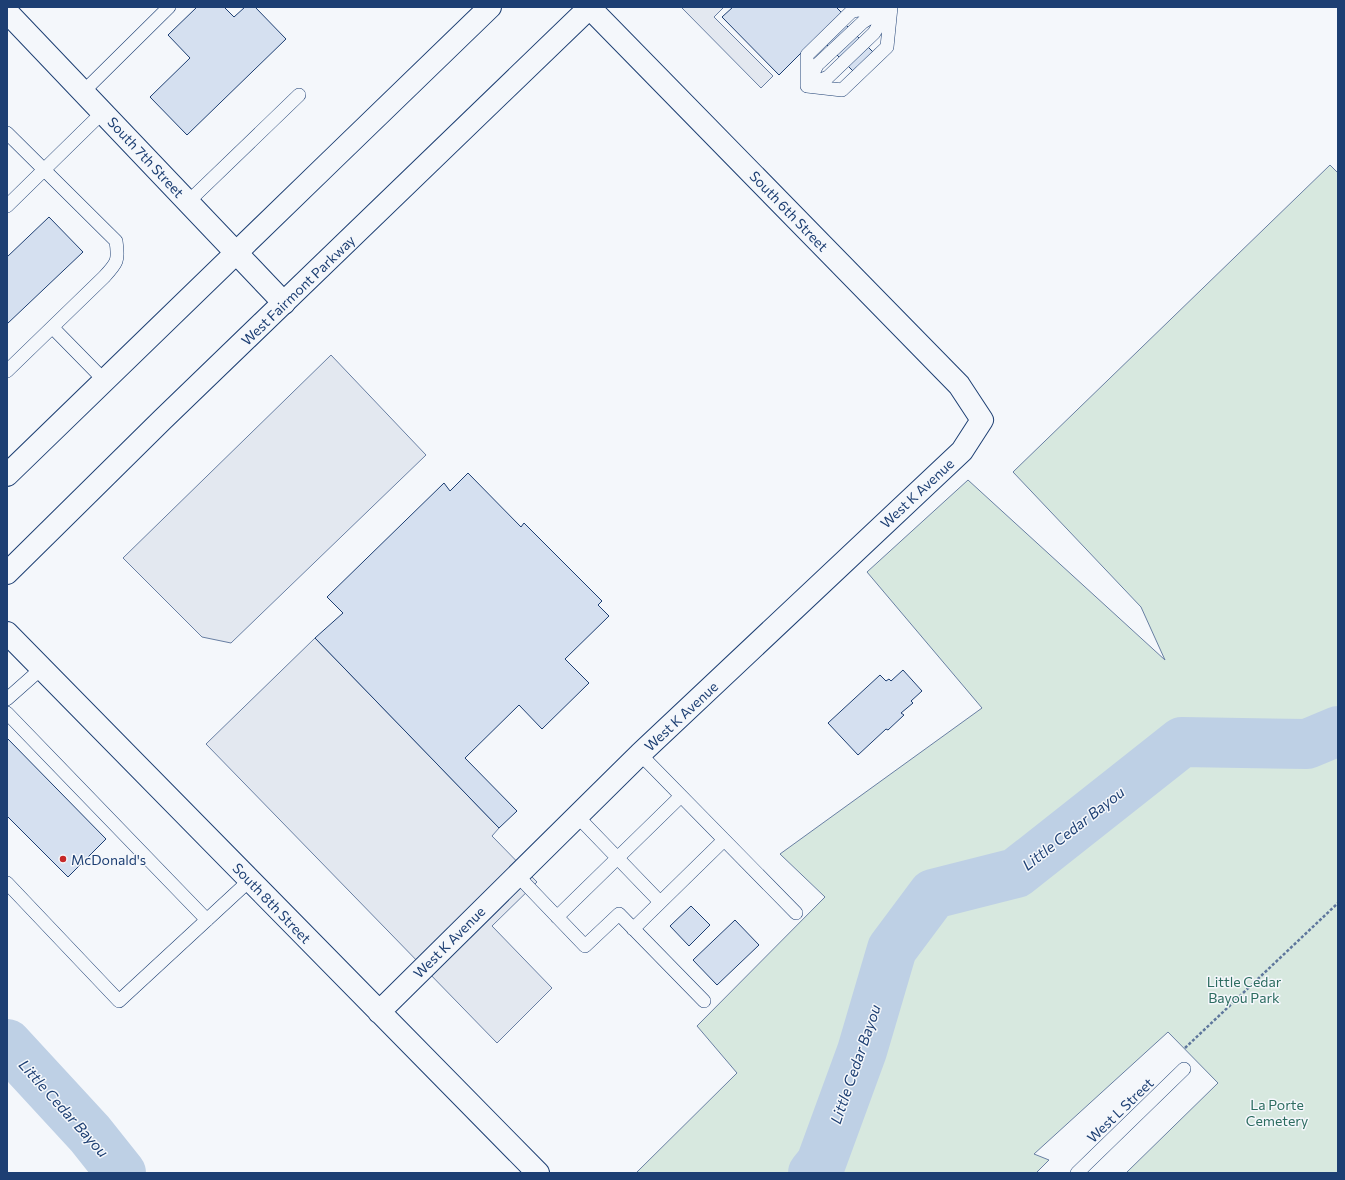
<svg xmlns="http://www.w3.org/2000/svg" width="1345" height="1180" viewBox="0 0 1345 1180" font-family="Commissioner,sans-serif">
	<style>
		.green { fill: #d7e8df; stroke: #687fa3 }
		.parking { fill: #e3e8f0; stroke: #687fa3 }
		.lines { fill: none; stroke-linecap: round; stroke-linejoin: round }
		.river { stroke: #bed0e5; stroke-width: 50 }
		.building { fill: #d5e0f0; stroke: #1d3f73 }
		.lane-casing { stroke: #1d3f73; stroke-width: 14 }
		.street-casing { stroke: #1d3f73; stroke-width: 24 }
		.secondary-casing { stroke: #1d3f73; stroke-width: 24 }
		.path { stroke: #5e769c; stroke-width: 2.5; stroke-dasharray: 3 2; stroke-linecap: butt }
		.lane { stroke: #f4f7fb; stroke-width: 13 }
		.street { stroke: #f4f7fb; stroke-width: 22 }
		.secondary { stroke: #f4f7fb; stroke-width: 22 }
		.poi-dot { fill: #c62828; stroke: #f4f7fb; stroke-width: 1.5 }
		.labels { text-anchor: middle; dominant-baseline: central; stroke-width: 3; stroke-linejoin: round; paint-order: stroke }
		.street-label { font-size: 14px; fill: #1d3f73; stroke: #f4f7fb }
		.poi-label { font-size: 14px; fill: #1d3f73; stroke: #f4f7fb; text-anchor: start }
		.park-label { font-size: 14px; fill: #2c6c60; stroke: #f4f7fb }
		.water-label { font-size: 15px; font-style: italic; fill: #1d3f73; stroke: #f4f7fb }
	</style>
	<rect width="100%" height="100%" fill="#f4f7fb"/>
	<!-- green -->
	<path class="green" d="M 1330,165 L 1338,173 L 1338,1173 L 1126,1173 L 1218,1083 L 1168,1032 L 1034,1154 L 1049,1160 L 1036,1173 L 636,1173 L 737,1073 L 697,1026 L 825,897 L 780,854 L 982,708 L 867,572 L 968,480 L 1165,660 L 1141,607 L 1013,472 Z"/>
	<!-- parking -->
	<path class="parking" d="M 684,7 L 724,7 L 714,17 L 773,76 L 761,88 L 682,8 Z
		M 331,355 L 426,455 L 231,643 L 202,637 L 123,558 Z
		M 315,638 L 499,828 L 492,836 L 537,882 L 492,926 L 552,988 L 497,1043 L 206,744 Z"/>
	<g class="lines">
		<!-- river -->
		<path class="river" d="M 7,1044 L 90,1134 L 121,1173
			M 813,1173 L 821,1163 L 862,1051 L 892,949 L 933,894 L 1016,873 L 1182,742 L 1307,744 L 1338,731"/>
	</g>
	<!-- building -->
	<path class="building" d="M 197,7 L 224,7 L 234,17 L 245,7 L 255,7 L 286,39 L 187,135 L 150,97 L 190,58 L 168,35 Z
		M 733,7 L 836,7 L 842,13 L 838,17 L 876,55 L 856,74 L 818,36 L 779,75 L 722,17 Z
		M 49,217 L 83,252 L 7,324 L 7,257 Z
		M 468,473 L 521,527 L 524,523 L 602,601 L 598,605 L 609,616 L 565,659 L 589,683 L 542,729 L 519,705 L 465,758 L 517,811 L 499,828 L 315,638 L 343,613 L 327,597 L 444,483 L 450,491 Z
		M 903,670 L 922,691 L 911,701 L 913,703 L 901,713 L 904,715 L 888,730 L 886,729 L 858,755 L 828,723 L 880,675 L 886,681 L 889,679 L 891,681 Z
		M 7,738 L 106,839 L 68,877 L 7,816 Z
		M 691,906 L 710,925 L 689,946 L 670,926 Z
		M 735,920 L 759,945 L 717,985 L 693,960 Z"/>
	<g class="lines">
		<defs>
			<path id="lane" d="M 809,82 L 817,65 L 863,22 L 885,8
				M 807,86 L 842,90 L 887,47 L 891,7
				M 807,86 L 807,55 L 852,11 L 878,7
				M 807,86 L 828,77 L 874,33 L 888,9
				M 83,92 L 169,7
				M 7,133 L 116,241 C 119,261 117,263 104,277 L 7,371
				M 188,202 L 299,95
				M 7,206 L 103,112
				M 53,328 L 104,380
				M 7,699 L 42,668
				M 7,713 L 207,920
				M 640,754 L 796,913
				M 577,816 L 660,902
				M 517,875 L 585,946 L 619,914 L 704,1001
				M 7,883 L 119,1001 L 250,880
				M 557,917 L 681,796
				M 633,929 L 724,840
				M 1077,1173 L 1184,1069"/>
			<path id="street" d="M 7,12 L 284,303
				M 7,633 L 538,1173
				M 379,1012 L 640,754 L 962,451 L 982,420 L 959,385 L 589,7"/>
			<path id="secondary" d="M 7,475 C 167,319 329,163 490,7
				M 7,573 L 162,420 L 590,7"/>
		</defs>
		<!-- lane casing -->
		<use href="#lane" class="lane-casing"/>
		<!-- street casing -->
		<use href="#street" class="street-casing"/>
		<!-- secondary casing -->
		<use href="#secondary" class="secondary-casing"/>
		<!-- path -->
		<path class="path" d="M 1185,1048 L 1338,903"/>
		<!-- lane -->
		<use href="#lane" class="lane"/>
		<!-- street -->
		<use href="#street" class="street"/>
		<!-- secondary -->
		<use href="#secondary" class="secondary"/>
	</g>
	<!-- markers -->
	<circle class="poi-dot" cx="63" cy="859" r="4"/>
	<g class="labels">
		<!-- street labels -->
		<g class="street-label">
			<text transform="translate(146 157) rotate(47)">South 7th Street</text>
			<text transform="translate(789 211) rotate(46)">South 6th Street</text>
			<text transform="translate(298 290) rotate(-44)">West Fairmont Parkway</text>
			<text transform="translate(917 493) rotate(-43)">West K Avenue</text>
			<text transform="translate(681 716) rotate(-43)">West K Avenue</text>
			<text transform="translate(272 903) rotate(46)">South 8th Street</text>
			<text transform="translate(449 942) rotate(-45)">West K Avenue</text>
			<text transform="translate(1120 1110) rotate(-44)">West L Street</text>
		</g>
		<!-- poi labels -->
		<g class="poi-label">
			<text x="71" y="859">McDonald's</text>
		</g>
		<!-- park labels -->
		<g class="park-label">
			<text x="1244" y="981">Little Cedar<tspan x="1244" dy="16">Bayou Park</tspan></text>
			<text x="1277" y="1104">La Porte<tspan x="1277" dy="16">Cemetery</tspan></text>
		</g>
		<!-- water labels -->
		<g class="water-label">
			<text transform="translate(1073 828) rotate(-38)">Little Cedar Bayou</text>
			<text transform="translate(855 1064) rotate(-71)">Little Cedar Bayou</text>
			<text transform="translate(64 1108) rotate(48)">Little Cedar Bayou</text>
		</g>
	</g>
	<!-- border -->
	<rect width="1345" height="1180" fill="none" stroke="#1d3f73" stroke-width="16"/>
</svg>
